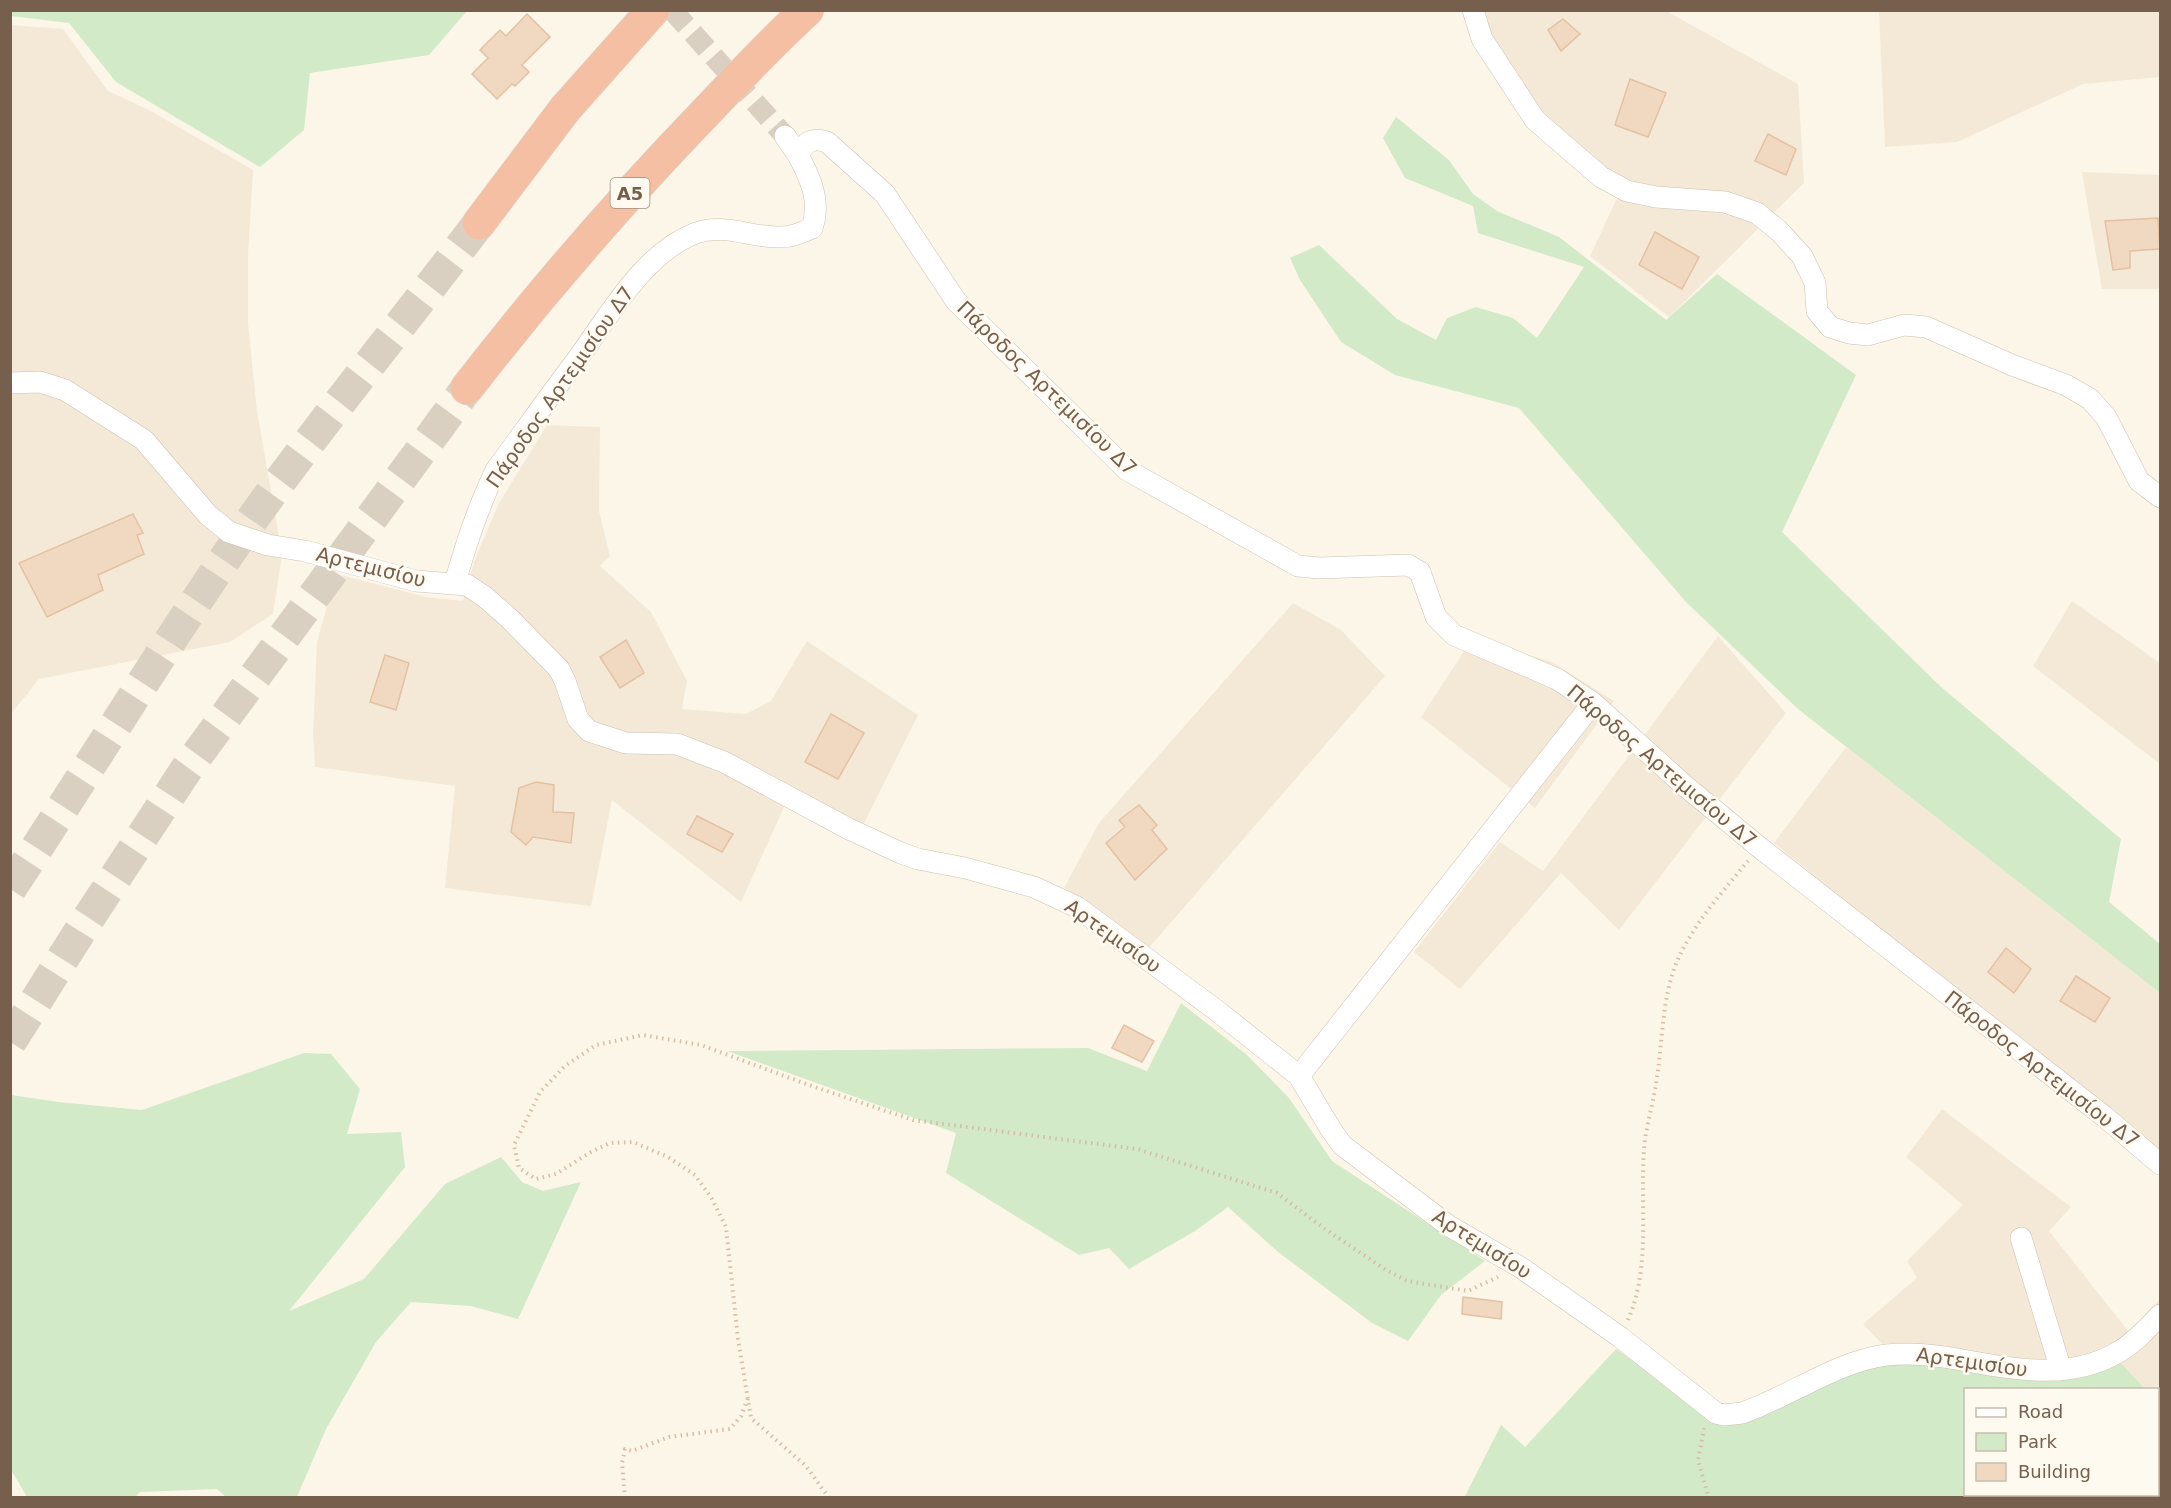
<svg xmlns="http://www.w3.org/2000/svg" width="2171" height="1508" viewBox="0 0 2171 1508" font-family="'DejaVu Sans',sans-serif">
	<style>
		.residential { fill: #f4e9d7 }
		.green { fill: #d2eac7 }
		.building { fill: #f1d9c1; stroke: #e3c1a2; stroke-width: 1.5 }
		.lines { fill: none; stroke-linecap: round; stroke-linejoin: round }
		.street-tunnel { stroke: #dad0c2; stroke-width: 21; stroke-dasharray: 21 10; stroke-linecap: butt }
		.highway-tunnel { stroke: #dad0c2; stroke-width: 33; stroke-dasharray: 33 16; stroke-linecap: butt }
		.street-casing { stroke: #cebfaf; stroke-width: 22 }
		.highway-casing { stroke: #dbd5d1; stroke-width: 34 }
		.path { stroke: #d6bca3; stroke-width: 4; stroke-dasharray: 1.5 4.5; stroke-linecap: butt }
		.street { stroke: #fff; stroke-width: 21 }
		.highway { stroke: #f4bfa2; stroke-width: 33 }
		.labels { text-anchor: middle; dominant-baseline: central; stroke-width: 5; stroke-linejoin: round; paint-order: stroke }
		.shield { fill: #fffaef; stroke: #9f8e7e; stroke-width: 1.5 }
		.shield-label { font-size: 18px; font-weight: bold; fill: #765f4d }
		.street-label { font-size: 20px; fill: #765f4d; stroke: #fffaef }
	</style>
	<rect width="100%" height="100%" fill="#fcf6e9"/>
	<!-- residential -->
	<path class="residential" d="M 1482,11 L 1666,11 L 1798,84 L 1804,183 L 1669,317 L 1590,256 L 1626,179 L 1613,174 L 1540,110 L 1491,36 Z
		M 1879,11 L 2160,11 L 2160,77 L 2083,84 L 1957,142 L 1885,147 Z
		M 11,25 L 63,29 L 108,91 L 149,110 L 253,170 L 248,255 L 248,323 L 257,411 L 282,555 L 273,614 L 230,642 L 39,679 L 11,714 Z
		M 2082,172 L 2160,175 L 2160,289 L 2102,289 Z
		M 547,425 L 600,427 L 599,511 L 610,556 L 600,566 L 651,612 L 687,681 L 682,709 L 746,714 L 771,701 L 807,641 L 918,715 L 860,831 L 790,794 L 741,902 L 612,800 L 591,906 L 445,888 L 455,786 L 315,767 L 313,733 L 317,642 L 336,574 L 426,597 L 463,601 L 475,559 L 499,503 Z
		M 2072,601 L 2160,663 L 2160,764 L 2033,666 Z
		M 1293,603 L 1341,630 L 1385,676 L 1147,950 L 1082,898 L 1064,888 L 1099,823 Z
		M 1718,636 L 1786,713 L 1619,930 L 1561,873 L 1460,989 L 1414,952 L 1500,842 L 1543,871 Z
		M 1472,639 L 1550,661 L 1614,701 L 1535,808 L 1421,717 Z
		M 1846,747 L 2160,993 L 2160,1172 L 2008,1031 L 1774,843 Z
		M 1942,1109 L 2071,1207 L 2049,1231 L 2129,1332 L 2160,1299 L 2160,1407 L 2158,1404 L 2158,1390 L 2145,1389 L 2109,1351 L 2056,1366 L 1917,1344 L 1900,1343 L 1882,1344 L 1863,1324 L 1917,1278 L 1907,1261 L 1963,1205 L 1906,1157 Z"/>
	<!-- green -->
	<path class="green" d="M 11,10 L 467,10 L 467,11 L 429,55 L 310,73 L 304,130 L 260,167 L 116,82 L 69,23 L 11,16 Z
		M 1396,117 L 1449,160 L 1473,194 L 1497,211 L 1559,237 L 1666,320 L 1717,274 L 1856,375 L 1782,532 L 1940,686 L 2121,839 L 2109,902 L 2160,944 L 2160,993 L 1798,709 L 1686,602 L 1519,408 L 1395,375 L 1341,342 L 1300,280 L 1290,258 L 1319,245 L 1397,319 L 1436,340 L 1447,318 L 1476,307 L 1513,318 L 1537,338 L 1584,267 L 1478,233 L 1473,206 L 1405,178 L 1383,138 Z
		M 1181,1003 L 1247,1055 L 1289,1098 L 1332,1161 L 1485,1261 L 1441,1295 L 1408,1341 L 1372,1323 L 1277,1251 L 1228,1207 L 1195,1231 L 1129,1269 L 1109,1248 L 1079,1255 L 946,1173 L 956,1133 L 727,1051 L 1088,1048 L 1147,1071 Z
		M 304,1053 L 331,1054 L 360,1089 L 347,1134 L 401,1132 L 405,1167 L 289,1311 L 364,1279 L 445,1184 L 501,1157 L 522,1182 L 543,1191 L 581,1182 L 518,1319 L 471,1306 L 411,1302 L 376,1342 L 326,1429 L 297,1497 L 226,1497 L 217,1489 L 140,1492 L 134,1498 L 27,1497 L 10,1468 L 11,1095 L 58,1102 L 142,1110 Z
		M 1616,1349 L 1699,1408 L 1716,1418 L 1879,1364 L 2119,1361 L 2145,1389 L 1966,1390 L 1966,1494 L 2156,1495 L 2153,1498 L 1464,1498 L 1501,1425 L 1525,1447 Z"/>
	<!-- building -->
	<path class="building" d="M 527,14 L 550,37 L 522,65 L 529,72 L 515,86 L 512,84 L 497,99 L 472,74 L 488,58 L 480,50 L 500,30 L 506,36 Z
		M 1563,19 L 1580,34 L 1561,51 L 1548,30 Z
		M 1630,79 L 1666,93 L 1648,137 L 1615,125 Z
		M 1768,134 L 1796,149 L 1786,175 L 1755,161 Z
		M 2158,218 L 2160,249 L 2130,251 L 2130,268 L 2113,270 L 2105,221 Z
		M 1655,232 L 1699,257 L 1682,289 L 1639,265 Z
		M 133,514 L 143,533 L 137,535 L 144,554 L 98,575 L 103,590 L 47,617 L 19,563 Z
		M 626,640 L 644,673 L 620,688 L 600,657 Z
		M 385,655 L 409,663 L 396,710 L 370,702 Z
		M 831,714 L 864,733 L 838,779 L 805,762 Z
		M 536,782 L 554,785 L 553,812 L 574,813 L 571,843 L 533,837 L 526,845 L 511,832 L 519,788 Z
		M 1139,805 L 1157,825 L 1152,830 L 1167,849 L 1135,880 L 1106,843 L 1125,827 L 1119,820 Z
		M 697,816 L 733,834 L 722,852 L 687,834 Z
		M 2006,948 L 2031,969 L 2014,993 L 1988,972 Z
		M 2076,976 L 2110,998 L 2095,1022 L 2060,1001 Z
		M 1124,1025 L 1154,1041 L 1142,1062 L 1112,1048 Z
		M 1463,1297 L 1502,1302 L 1501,1319 L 1462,1314 Z"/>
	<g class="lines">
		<!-- street-tunnel -->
		<path class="street-tunnel" d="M 672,10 L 785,136"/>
		<!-- highway-tunnel -->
		<path class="highway-tunnel" d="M 10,889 C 92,764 170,636 256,514 C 327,415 405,321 479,223
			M 10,1042 L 82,928 L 186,770 L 467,388"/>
		<defs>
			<path id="street" d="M 1473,10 L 1482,39 L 1535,120 L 1601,177 L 1627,191 L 1656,197 L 1725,202 L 1757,213 L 1779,231 L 1802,256 L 1815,283 L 1817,311 L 1830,327 L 1849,333 L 1868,335 L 1904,325 L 1926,327 L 2012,365 L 2066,385 L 2090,399 L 2106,417 L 2139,481 L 2160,497
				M 785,136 L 798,155
				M 10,383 L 40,382 L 65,390 L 144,440 L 208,515 L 229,532 L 268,545 L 305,551 L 416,581 L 467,585 L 485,597 L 511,620 L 559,669 L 565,681 L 578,719 L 589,731 L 626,743 L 677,744 L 724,762 L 849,829 L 901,853 L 918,859 L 965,868 L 1034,887 L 1077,907 L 1216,1010 L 1299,1076 L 1330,1128 L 1342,1145 L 1449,1226 L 1520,1267 L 1620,1337 L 1716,1413 L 1724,1415 L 1742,1413 C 1791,1396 1835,1362 1886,1355 C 1914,1352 1941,1356 1968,1361 C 2018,1370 2073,1380 2120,1351 C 2135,1342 2148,1328 2160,1315
				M 455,583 C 466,543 478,507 496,470 C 524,432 551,394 579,357 C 610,314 645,252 696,233 C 723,223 750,237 777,237 C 790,238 801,233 812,228 C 821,202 811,179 798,155 C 805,142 812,137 827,142 L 885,194 L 956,301 L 1127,470 L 1298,566 L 1319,568 L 1408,565 L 1420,572 L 1436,617 L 1454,635 L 1557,679 L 1593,703 L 1684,785 L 1759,847 L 2105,1117 L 2160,1164
				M 1299,1076 L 1593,703
				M 2021,1238 L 2061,1370
				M 2107,1494 L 2110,1498"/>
			<path id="highway" d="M 479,223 L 565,109 L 653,10
				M 467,388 C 542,291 622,199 707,111 C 739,77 772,42 807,10"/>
		</defs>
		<!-- street casing -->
		<use href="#street" class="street-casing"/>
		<!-- highway casing -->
		<use href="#highway" class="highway-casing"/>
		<!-- path -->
		<path class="path" d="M 1628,1320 C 1651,1267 1640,1206 1644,1149 C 1646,1125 1654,1101 1657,1077 C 1663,1038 1662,993 1679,957 C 1696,921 1723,891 1748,861
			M 1704,1428 L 1698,1461 L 1709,1498
			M 625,1498 L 622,1463 L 625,1449 L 632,1451 L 669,1437 L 730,1429 L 741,1416 L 748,1398
			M 829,1498 L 806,1466 L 751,1418 L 738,1339 L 726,1227 L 712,1199 L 695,1175 L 668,1157 L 633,1142 L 610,1143 L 591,1152 L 556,1174 L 536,1179 L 519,1168 L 514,1145 L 540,1092 L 565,1066 L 596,1045 L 643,1035 L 701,1045 L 809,1085 L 913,1120 L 1137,1149 L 1277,1193 L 1325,1229 L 1386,1270 L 1407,1281 L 1468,1291 L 1498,1277"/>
		<!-- street -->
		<use href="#street" class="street"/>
		<!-- highway -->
		<use href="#highway" class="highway"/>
	</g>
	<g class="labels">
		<!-- shield labels -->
		<rect class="shield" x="610.5" y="178" width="39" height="30" rx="4.5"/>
		<g class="shield-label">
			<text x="630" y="193">Α5</text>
		</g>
		<!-- street labels -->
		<g class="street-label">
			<text transform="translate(560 387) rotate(-55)">Πάροδος Αρτεμισίου Δ7</text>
			<text transform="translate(1047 388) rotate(44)">Πάροδος Αρτεμισίου Δ7</text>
			<text transform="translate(371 567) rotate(14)">Αρτεμισίου</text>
			<text transform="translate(1662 766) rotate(40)">Πάροδος Αρτεμισίου Δ7</text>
			<text transform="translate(1113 936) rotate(35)">Αρτεμισίου</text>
			<text transform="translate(2042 1069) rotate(38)">Πάροδος Αρτεμισίου Δ7</text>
			<text transform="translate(1482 1244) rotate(32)">Αρτεμισίου</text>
			<text transform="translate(1972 1362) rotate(8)">Αρτεμισίου</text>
		</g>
	</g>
	<!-- border -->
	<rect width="2171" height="1508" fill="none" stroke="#765f4d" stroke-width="24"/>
	<!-- legend -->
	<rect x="1964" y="1388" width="195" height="108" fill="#fffaef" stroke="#c8bcae" stroke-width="1.5"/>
	<rect x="1976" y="1408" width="30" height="9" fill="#ffffff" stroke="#c8bcae" stroke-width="1.5"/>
	<text x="2018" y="1418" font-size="18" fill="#765f4d">Road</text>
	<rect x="1976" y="1433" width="30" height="18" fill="#d2eac7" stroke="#c8bcae" stroke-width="1.5"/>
	<text x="2018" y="1448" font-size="18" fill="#765f4d">Park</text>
	<rect x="1976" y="1463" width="30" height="18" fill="#f1d9c1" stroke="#c8bcae" stroke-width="1.5"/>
	<text x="2018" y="1478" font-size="18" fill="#765f4d">Building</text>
</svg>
